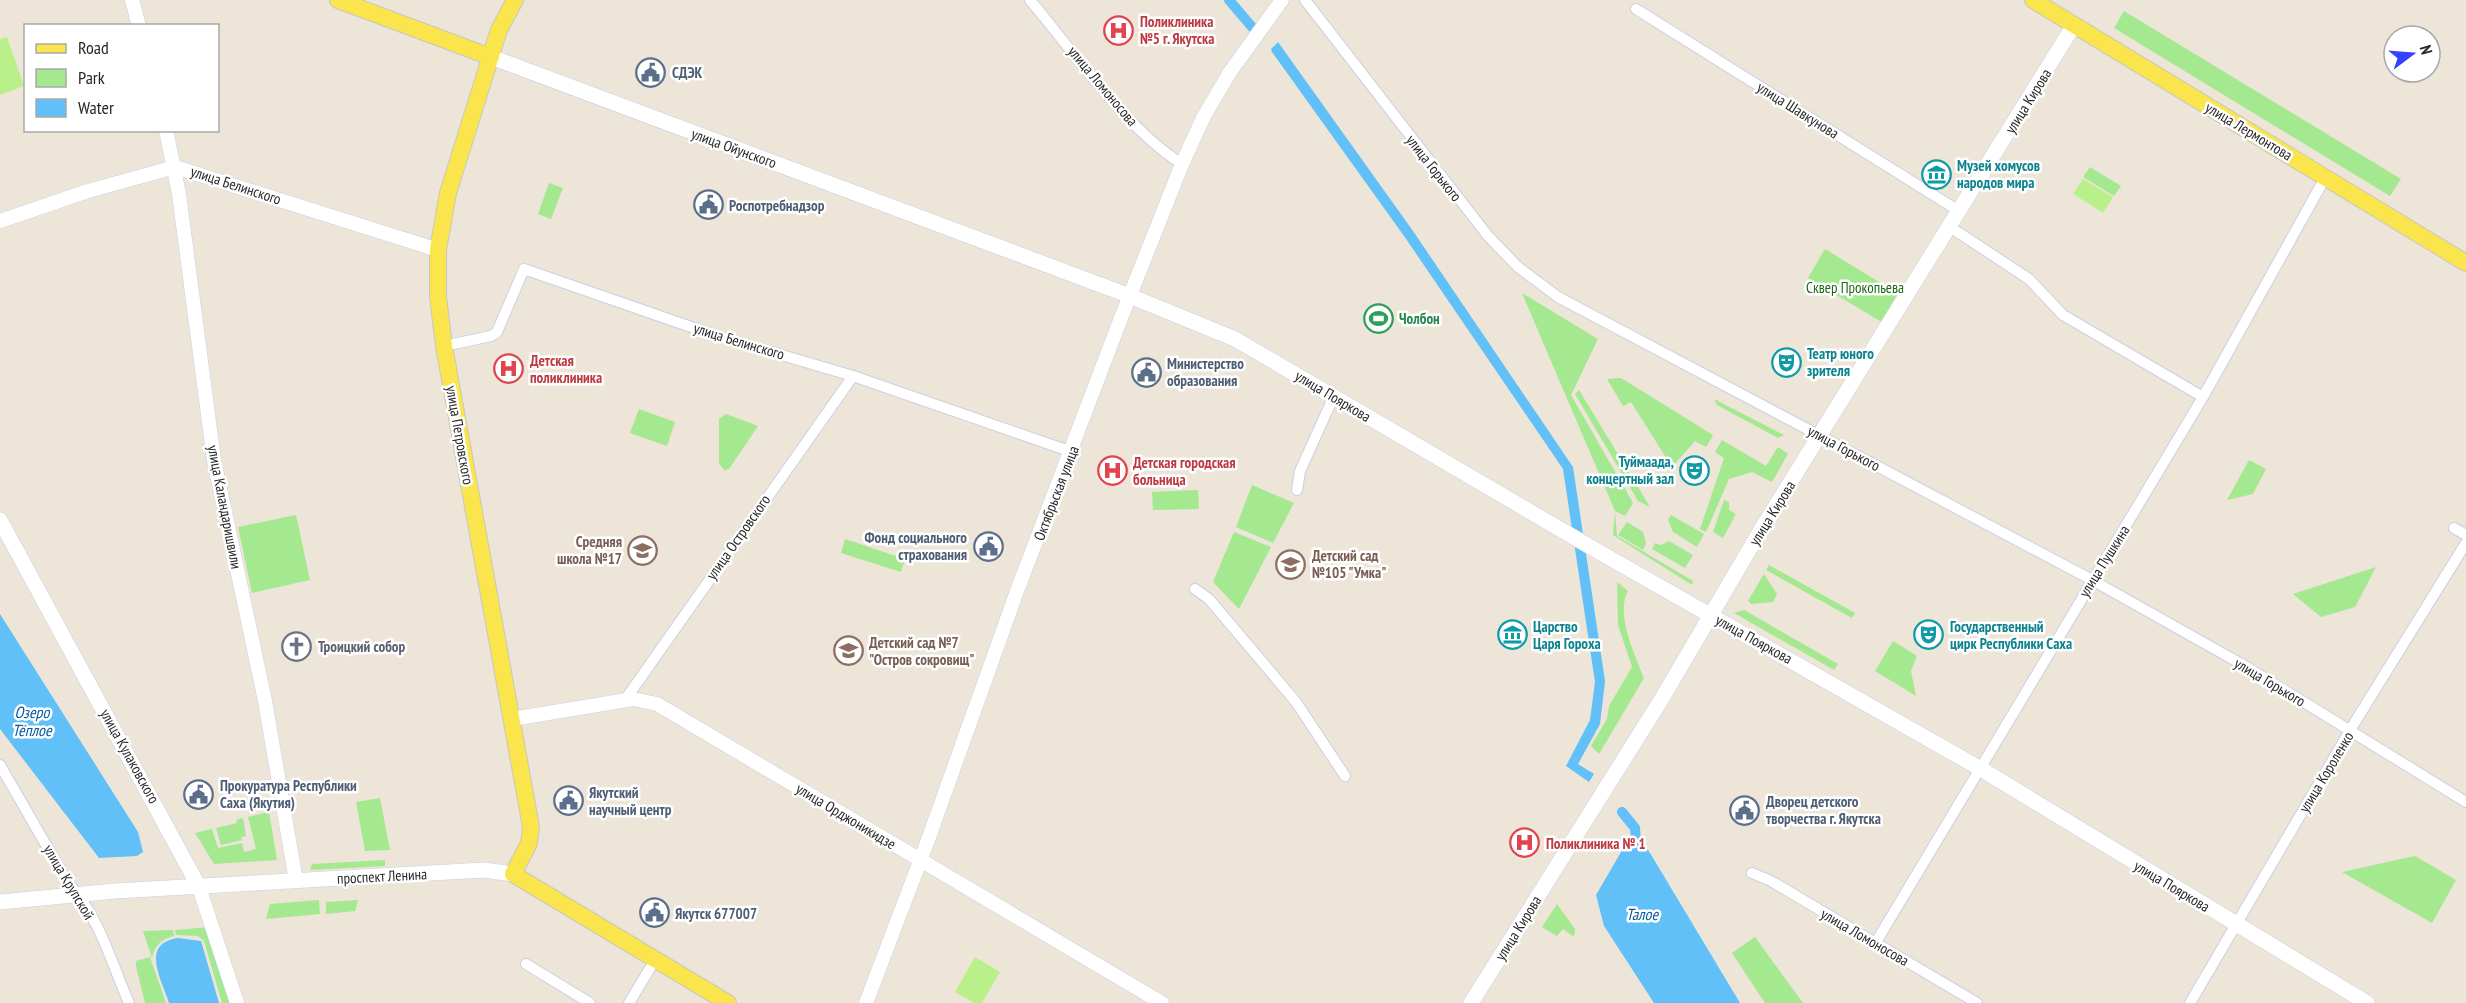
<svg xmlns="http://www.w3.org/2000/svg" width="2466" height="1003" viewBox="0 0 2466 1003" font-family="'PT Sans Narrow',sans-serif">
	<style>
		.green { fill: #a4e88f }
		.pitch { fill: #baf08a }
		.water { fill: #61c0f8 }
		.lines { fill: none; stroke-linecap: round; stroke-linejoin: round }
		.canal { stroke: #61c0f8; stroke-width: 10 }
		.minor-casing { stroke: #cdcfe3; stroke-width: 12 }
		.tertiary-casing { stroke: #cdcfe3; stroke-width: 15 }
		.secondary-casing { stroke: #cdcfe3; stroke-width: 16 }
		.primary-casing { stroke: #c7c7c7; stroke-width: 18 }
		.minor { stroke: #fff; stroke-width: 10 }
		.tertiary { stroke: #fff; stroke-width: 14 }
		.secondary { stroke: #fff; stroke-width: 15 }
		.primary { stroke: #fbe54d; stroke-width: 16 }
		.labels { text-anchor: middle; dominant-baseline: central; stroke-width: 5; stroke-linejoin: round; paint-order: stroke }
		.health-label { font-size: 15px; font-weight: bold; fill: #be3a42; stroke: #fff; text-anchor: start }
		.service-label { font-size: 15px; font-weight: bold; fill: #4e5e75; stroke: #fff; text-anchor: start }
		.street-label { font-size: 15px; fill: #282828; stroke: #fff }
		.culture-label { font-size: 15px; font-weight: bold; fill: #0d838f; stroke: #fff; text-anchor: start }
		.park-label { font-size: 15px; fill: #1c6914; stroke: #fff }
		.leisure-label { font-size: 15px; font-weight: bold; fill: #27864d; stroke: #fff; text-anchor: start }
		.education-label { font-size: 15px; font-weight: bold; fill: #785e54; stroke: #fff; text-anchor: start }
		.worship-label { font-size: 15px; font-weight: bold; fill: #5b616d; stroke: #fff; text-anchor: start }
		.water-label { font-size: 16px; font-style: italic; fill: #035aa1; stroke: #fff }
	</style>
	<rect width="100%" height="100%" fill="#ece5d8"/>
	<!-- green -->
	<path class="green" d="M 2124,11 L 2401,179 L 2390,196 L 2114,28 Z
		M 2090,167 L 2121,186 L 2114,196 L 2083,177 Z
		M 549,183 L 563,188 L 551,219 L 538,214 Z
		M 1825,249 L 1902,296 L 1885,324 L 1808,278 Z
		M 1522,293 L 1598,339 L 1571,395 L 1633,503 L 1625,516 L 1615,511 L 1617,536 L 1693,581 L 1692,585 L 1613,535 L 1615,511 Z
		M 1621,378 L 1713,435 L 1706,447 L 1695,441 L 1672,467 L 1631,402 L 1623,406 L 1607,379 Z
		M 1579,390 L 1650,507 L 1638,501 L 1575,394 Z
		M 1714,399 L 1784,435 L 1778,438 L 1717,405 Z
		M 639,409 L 675,422 L 667,446 L 630,433 Z
		M 726,414 L 758,426 L 729,469 L 724,470 L 719,463 L 719,419 Z
		M 1722,440 L 1766,466 L 1778,447 L 1788,454 L 1772,482 L 1752,472 L 1729,479 L 1706,532 L 1700,529 L 1724,458 L 1715,452 Z
		M 2249,460 L 2266,469 L 2253,494 L 2227,500 Z
		M 1252,485 L 1294,503 L 1273,543 L 1236,527 Z
		M 1198,490 L 1199,509 L 1153,510 L 1152,492 Z
		M 1724,500 L 1729,502 L 1729,510 L 1736,514 L 1723,538 L 1713,532 Z
		M 296,515 L 310,580 L 252,593 L 238,527 Z
		M 1671,515 L 1704,534 L 1697,547 L 1673,532 L 1668,520 Z
		M 1627,522 L 1643,532 L 1646,543 L 1643,550 L 1618,535 Z
		M 1234,532 L 1271,547 L 1239,609 L 1213,582 Z
		M 845,539 L 905,559 L 901,572 L 841,553 Z
		M 1669,541 L 1693,555 L 1685,568 L 1652,549 L 1655,543 L 1661,545 Z
		M 1769,565 L 1855,613 L 1852,618 L 1766,570 Z
		M 2376,567 L 2355,607 L 2321,617 L 2293,594 Z
		M 1764,574 L 1777,594 L 1773,602 L 1751,604 L 1748,601 Z
		M 1617,582 L 1628,591 C 1615,613 1635,656 1644,678 L 1599,754 L 1591,746 L 1607,719 L 1609,706 L 1632,667 L 1618,625 Z
		M 1744,610 L 1838,664 L 1834,670 L 1734,613 Z
		M 1893,641 L 1917,656 L 1911,671 L 1916,696 L 1875,671 Z
		M 380,798 L 390,850 L 365,851 L 356,802 Z
		M 269,812 L 277,860 L 214,864 L 195,833 L 212,829 L 218,848 L 242,843 L 244,852 L 256,849 L 248,817 Z
		M 243,818 L 246,836 L 241,837 L 242,840 L 221,845 L 216,828 L 237,823 L 236,820 Z
		M 2415,856 L 2456,880 L 2432,923 L 2342,872 Z
		M 385,860 L 385,866 L 310,870 L 312,864 Z
		M 319,900 L 320,914 L 266,919 L 270,904 Z
		M 358,900 L 355,911 L 326,914 L 326,902 Z
		M 1557,904 L 1575,929 L 1574,937 L 1563,929 L 1557,936 L 1542,927 Z
		M 210,927 L 234,1003 L 222,1003 L 204,941 L 198,936 L 176,935 L 175,930 Z
		M 173,930 L 174,936 C 161,939 154,946 152,958 L 143,931 Z
		M 1755,937 L 1803,1003 L 1765,1003 L 1732,953 Z
		M 150,957 L 166,1003 L 145,1003 L 136,966 L 136,961 Z"/>
	<!-- pitch -->
	<path class="pitch" d="M 7,37 L 24,86 L 0,95 L 0,39 Z
		M 2083,179 L 2113,197 L 2103,213 L 2073,194 Z
		M 975,957 L 1000,972 L 982,1003 L 974,1003 L 955,992 Z"/>
	<!-- water -->
	<path class="water" d="M 1278,42 L 1413,231 L 1573,467 L 1605,681 L 1600,724 L 1578,764 L 1594,774 L 1589,782 L 1566,766 L 1590,720 L 1595,682 L 1563,469 L 1404,236 L 1272,52 L 1271,49 Z
		M 0,614 L 138,832 L 143,852 L 137,856 L 99,858 L 0,729 Z
		M 1635,828 L 1740,1003 L 1654,1003 L 1604,926 L 1596,895 Z
		M 178,938 L 201,941 L 219,1003 L 169,1003 C 161,978 140,944 178,938 Z"/>
	<g class="lines">
		<!-- canal -->
		<path class="canal" d="M 1229,0 L 1252,27
			M 1622,812 L 1635,828 L 1636,842"/>
		<defs>
			<path id="minor" d="M 1030,0 C 1074,52 1126,129 1182,164
				M 1305,0 L 1488,236 L 1518,267 L 1558,297 L 2092,580 L 2245,666 L 2466,802
				M 1636,9 L 1959,211
				M 1950,227 L 2029,279 L 2063,315 L 2203,397
				M 444,346 L 491,336 L 497,332 L 524,269 L 720,337 L 853,376 L 1072,452
				M 1297,490 L 1300,471 L 1334,396
				M 2454,528 L 2466,535
				M 1195,589 L 1209,599 L 1296,702 L 1345,776
				M 625,700 L 853,376
				M 0,765 L 68,883 C 98,914 112,964 129,1003
				M 1752,873 L 1771,881 L 1977,1003
				M 1876,942 L 2203,397 L 2325,178
				M 526,964 L 590,1003
				M 629,1003 L 655,960
				M 2190,1003 L 2355,722 L 2466,543"/>
			<path id="tertiary" d="M 132,0 L 139,26
				M 166,130 L 179,194 L 214,460 L 265,701 L 296,881
				M 0,221 L 88,191 L 175,167 L 438,250
				M 512,719 L 633,699 L 657,704 L 1162,1003
				M 199,887 L 237,1003
				M 866,1003 L 928,840 L 1017,591 L 1121,318 L 1182,164 L 1204,116 L 1230,72 L 1282,0"/>
			<path id="secondary" d="M 491,57 L 1130,296 L 1235,339 L 1606,556 L 1981,769 L 2367,1003
				M 0,520 L 199,887
				M 0,902 L 115,891 L 484,870 L 513,874
				M 1471,1003 L 1661,700 L 1762,528 L 2074,25"/>
			<path id="primary" d="M 338,0 L 491,57
				M 515,0 L 499,30 L 448,193 L 438,250 L 438,297 L 444,346 L 531,827 L 529,843 L 513,874 L 728,1003
				M 2033,0 L 2466,263"/>
		</defs>
		<!-- minor casing -->
		<use href="#minor" class="minor-casing"/>
		<!-- tertiary casing -->
		<use href="#tertiary" class="tertiary-casing"/>
		<!-- secondary casing -->
		<use href="#secondary" class="secondary-casing"/>
		<!-- primary casing -->
		<use href="#primary" class="primary-casing"/>
		<!-- minor -->
		<use href="#minor" class="minor"/>
		<!-- tertiary -->
		<use href="#tertiary" class="tertiary"/>
		<!-- secondary -->
		<use href="#secondary" class="secondary"/>
		<!-- primary -->
		<use href="#primary" class="primary"/>
	</g>
	<!-- icons -->
	<defs>
		<symbol id="hospital-ring" viewBox="-11 -11 22 22"><circle r="9.5" fill="#fff" stroke="#e0444e" stroke-width="1.5"/><path d="M-5-5h3v3.5h4V-5h3V5h-3V1.5h-4V5h-3Z" fill="#e0444e"/></symbol>
		<symbol id="civic-ring" viewBox="-11 -11 22 22"><circle r="9.5" fill="#fff" stroke="#5c6f8a" stroke-width="1.5"/><path d="M-.6-6.5H3V-4.5H.6V-3L4-1V1h2V6H-6V1h2V-1L-.6-3ZM-1.2 2.5V6h2.4V2.5Z" fill="#5c6f8a"/></symbol>
		<symbol id="museum-ring" viewBox="-11 -11 22 22"><circle r="9.5" fill="#fff" stroke="#0f9aa8" stroke-width="1.5"/><path d="M0-6L6-3V-2H-6V-3ZM-5-1h2V3h-2ZM-1-1h2V3h-2ZM3-1h2V3H3ZM-6 4H6V6H-6Z" fill="#0f9aa8"/></symbol>
		<symbol id="stadium-ring" viewBox="-11 -11 22 22"><circle r="9.5" fill="#fff" stroke="#2e9e5b" stroke-width="1.5"/><path d="M0-5a6.5 5 0 1 0 0 10a6.5 5 0 1 0 0-10ZM-3.5-1.8h7v3.6h-7Z" fill="#2e9e5b"/></symbol>
		<symbol id="theatre-ring" viewBox="-11 -11 22 22"><circle r="9.5" fill="#fff" stroke="#0f9aa8" stroke-width="1.5"/><path d="M-5-5.5Q0-4 5-5.5V0Q5 5 0 6Q-5 5-5 0ZM-3.3-2.5H-1v1.5H-3.3ZM1-2.5H3.3v1.5H1ZM-2.8 1Q0 5.5 2.8 1Z" fill="#0f9aa8"/></symbol>
		<symbol id="school-ring" viewBox="-11 -11 22 22"><circle r="9.5" fill="#fff" stroke="#8d6e63" stroke-width="1.5"/><path d="M0-5L7-2L0 1L-7-2ZM-4 1L0 2.5L4 1V4Q0 6-4 4Z" fill="#8d6e63"/></symbol>
		<symbol id="church-ring" viewBox="-11 -11 22 22"><circle r="9.5" fill="#fff" stroke="#6b7280" stroke-width="1.5"/><path d="M-1.2-6h2.4v3.5h3.3v2.4h-3.3V6h-2.4V-.1h-3.3v-2.4h3.3Z" fill="#6b7280"/></symbol>
	</defs>
	<g fill-rule="evenodd">
		<use href="#hospital-ring" x="1102" y="14" width="33" height="33"/>
		<use href="#civic-ring" x="634" y="56" width="33" height="33"/>
		<use href="#museum-ring" x="1920" y="158" width="33" height="33"/>
		<use href="#civic-ring" x="692" y="188" width="33" height="33"/>
		<use href="#stadium-ring" x="1362" y="302" width="33" height="33"/>
		<use href="#theatre-ring" x="1770" y="346" width="33" height="33"/>
		<use href="#hospital-ring" x="492" y="352" width="33" height="33"/>
		<use href="#civic-ring" x="1130" y="356" width="33" height="33"/>
		<use href="#theatre-ring" x="1678" y="454" width="33" height="33"/>
		<use href="#hospital-ring" x="1096" y="454" width="33" height="33"/>
		<use href="#civic-ring" x="972" y="530" width="33" height="33"/>
		<use href="#school-ring" x="626" y="534" width="33" height="33"/>
		<use href="#school-ring" x="1274" y="548" width="33" height="33"/>
		<use href="#museum-ring" x="1496" y="618" width="33" height="33"/>
		<use href="#theatre-ring" x="1912" y="618" width="33" height="33"/>
		<use href="#church-ring" x="280" y="630" width="33" height="33"/>
		<use href="#school-ring" x="832" y="634" width="33" height="33"/>
		<use href="#civic-ring" x="182" y="778" width="33" height="33"/>
		<use href="#civic-ring" x="552" y="784" width="33" height="33"/>
		<use href="#civic-ring" x="1728" y="794" width="33" height="33"/>
		<use href="#hospital-ring" x="1508" y="826" width="33" height="33"/>
		<use href="#civic-ring" x="638" y="896" width="33" height="33"/>
	</g>
	<g class="labels">
		<!-- health labels -->
		<g class="health-label">
			<text x="1140" y="21">Поликлиника<tspan x="1140" dy="17">№5 г. Якутска</tspan></text>
			<text x="530" y="360">Детская<tspan x="530" dy="17">поликлиника</tspan></text>
			<text x="1133" y="462">Детская городская<tspan x="1133" dy="17">больница</tspan></text>
			<text x="1546" y="843">Поликлиника № 1</text>
		</g>
		<!-- service labels -->
		<g class="service-label">
			<text x="672" y="72">СДЭК</text>
			<text x="729" y="205">Роспотребнадзор</text>
			<text x="1167" y="363">Министерство<tspan x="1167" dy="17">образования</tspan></text>
			<text x="967" y="537" text-anchor="end">Фонд социального<tspan x="967" dy="17">страхования</tspan></text>
			<text x="220" y="785">Прокуратура Республики<tspan x="220" dy="17">Саха (Якутия)</tspan></text>
			<text x="589" y="792">Якутский<tspan x="589" dy="17">научный центр</tspan></text>
			<text x="1766" y="801">Дворец детского<tspan x="1766" dy="17">творчества г. Якутска</tspan></text>
			<text x="675" y="913">Якутск 677007</text>
		</g>
		<!-- street labels -->
		<g class="street-label">
			<text transform="translate(1103 86) rotate(50)">улица Ломоносова</text>
			<text transform="translate(2028 101) rotate(-58)">улица Кирова</text>
			<text transform="translate(1798 110) rotate(32)">улица Шавкунова</text>
			<text transform="translate(2249 131) rotate(31)">улица Лермонтова</text>
			<text transform="translate(734 148) rotate(20)">улица Ойунского</text>
			<text transform="translate(1434 168) rotate(52)">улица Горького</text>
			<text transform="translate(236 185) rotate(18)">улица Белинского</text>
			<text transform="translate(739 341) rotate(17)">улица Белинского</text>
			<text transform="translate(1333 396) rotate(31)">улица Пояркова</text>
			<text transform="translate(460 435) rotate(80)">улица Петровского</text>
			<text transform="translate(1844 448) rotate(28)">улица Горького</text>
			<text transform="translate(1056 493) rotate(-69)">Октябрьская улица</text>
			<text transform="translate(225 507) rotate(79)">улица Каландаришвили</text>
			<text transform="translate(1772 513) rotate(-58)">улица Кирова</text>
			<text transform="translate(738 537) rotate(-55)">улица Островского</text>
			<text transform="translate(2104 561) rotate(-58)">улица Пушкина</text>
			<text transform="translate(1754 639) rotate(29)">улица Пояркова</text>
			<text transform="translate(2270 682) rotate(31)">улица Горького</text>
			<text transform="translate(130 756) rotate(61)">улица Кулаковского</text>
			<text transform="translate(2326 772) rotate(-59)">улица Короленко</text>
			<text transform="translate(846 816) rotate(31)">улица Орджоникидзе</text>
			<text transform="translate(382 876) rotate(-3)">проспект Ленина</text>
			<text transform="translate(69 882) rotate(59)">улица Крупской</text>
			<text transform="translate(2172 886) rotate(31)">улица Пояркова</text>
			<text transform="translate(1518 928) rotate(-58)">улица Кирова</text>
			<text transform="translate(1865 937) rotate(30)">улица Ломоносова</text>
		</g>
		<!-- culture labels -->
		<g class="culture-label">
			<text x="1957" y="165">Музей хомусов<tspan x="1957" dy="17">народов мира</tspan></text>
			<text x="1807" y="353">Театр юного<tspan x="1807" dy="17">зрителя</tspan></text>
			<text x="1674" y="461" text-anchor="end">Туймаада,<tspan x="1674" dy="17">концертный зал</tspan></text>
			<text x="1533" y="626">Царство<tspan x="1533" dy="17">Царя Гороха</tspan></text>
			<text x="1950" y="626">Государственный<tspan x="1950" dy="17">цирк Республики Саха</tspan></text>
		</g>
		<!-- park labels -->
		<g class="park-label">
			<text x="1855" y="287">Сквер Прокопьева</text>
		</g>
		<!-- leisure labels -->
		<g class="leisure-label">
			<text x="1399" y="318">Чолбон</text>
		</g>
		<!-- education labels -->
		<g class="education-label">
			<text x="622" y="541" text-anchor="end">Средняя<tspan x="622" dy="17">школа №17</tspan></text>
			<text x="1312" y="555">Детский сад<tspan x="1312" dy="17">№105 "Умка"</tspan></text>
			<text x="869" y="642">Детский сад №7<tspan x="869" dy="17">"Остров сокровищ"</tspan></text>
		</g>
		<!-- worship labels -->
		<g class="worship-label">
			<text x="318" y="646">Троицкий собор</text>
		</g>
		<!-- water labels -->
		<g class="water-label">
			<text x="32" y="712">Озеро<tspan x="32" dy="18">Тёплое</tspan></text>
			<text x="1642" y="914">Талое</text>
		</g>
	</g>
	<!-- legend -->
	<rect x="24" y="24" width="195" height="108" fill="#ffffff" stroke="#a9a9a9" stroke-width="1.5"/>
	<rect x="36" y="44" width="30" height="9" fill="#fbe54d" stroke="#a9a9a9" stroke-width="1.5"/>
	<text x="78" y="54" font-size="18" fill="#282828">Road</text>
	<rect x="36" y="69" width="30" height="18" fill="#a4e88f" stroke="#a9a9a9" stroke-width="1.5"/>
	<text x="78" y="84" font-size="18" fill="#282828">Park</text>
	<rect x="36" y="99" width="30" height="18" fill="#61c0f8" stroke="#a9a9a9" stroke-width="1.5"/>
	<text x="78" y="114" font-size="18" fill="#282828">Water</text>
	<!-- north arrow -->
	<g transform="translate(2412 54) rotate(74)"><circle r="28" fill="#ffffff" stroke="#a9a9a9" stroke-width="1.5"/>
	<path d="M0-4.5L10 22L0 15L-10 22Z" fill="#3242ff"/>
	<text y="-9" font-size="16" font-weight="bold" text-anchor="middle" fill="#282828">N</text>
	</g>
</svg>
